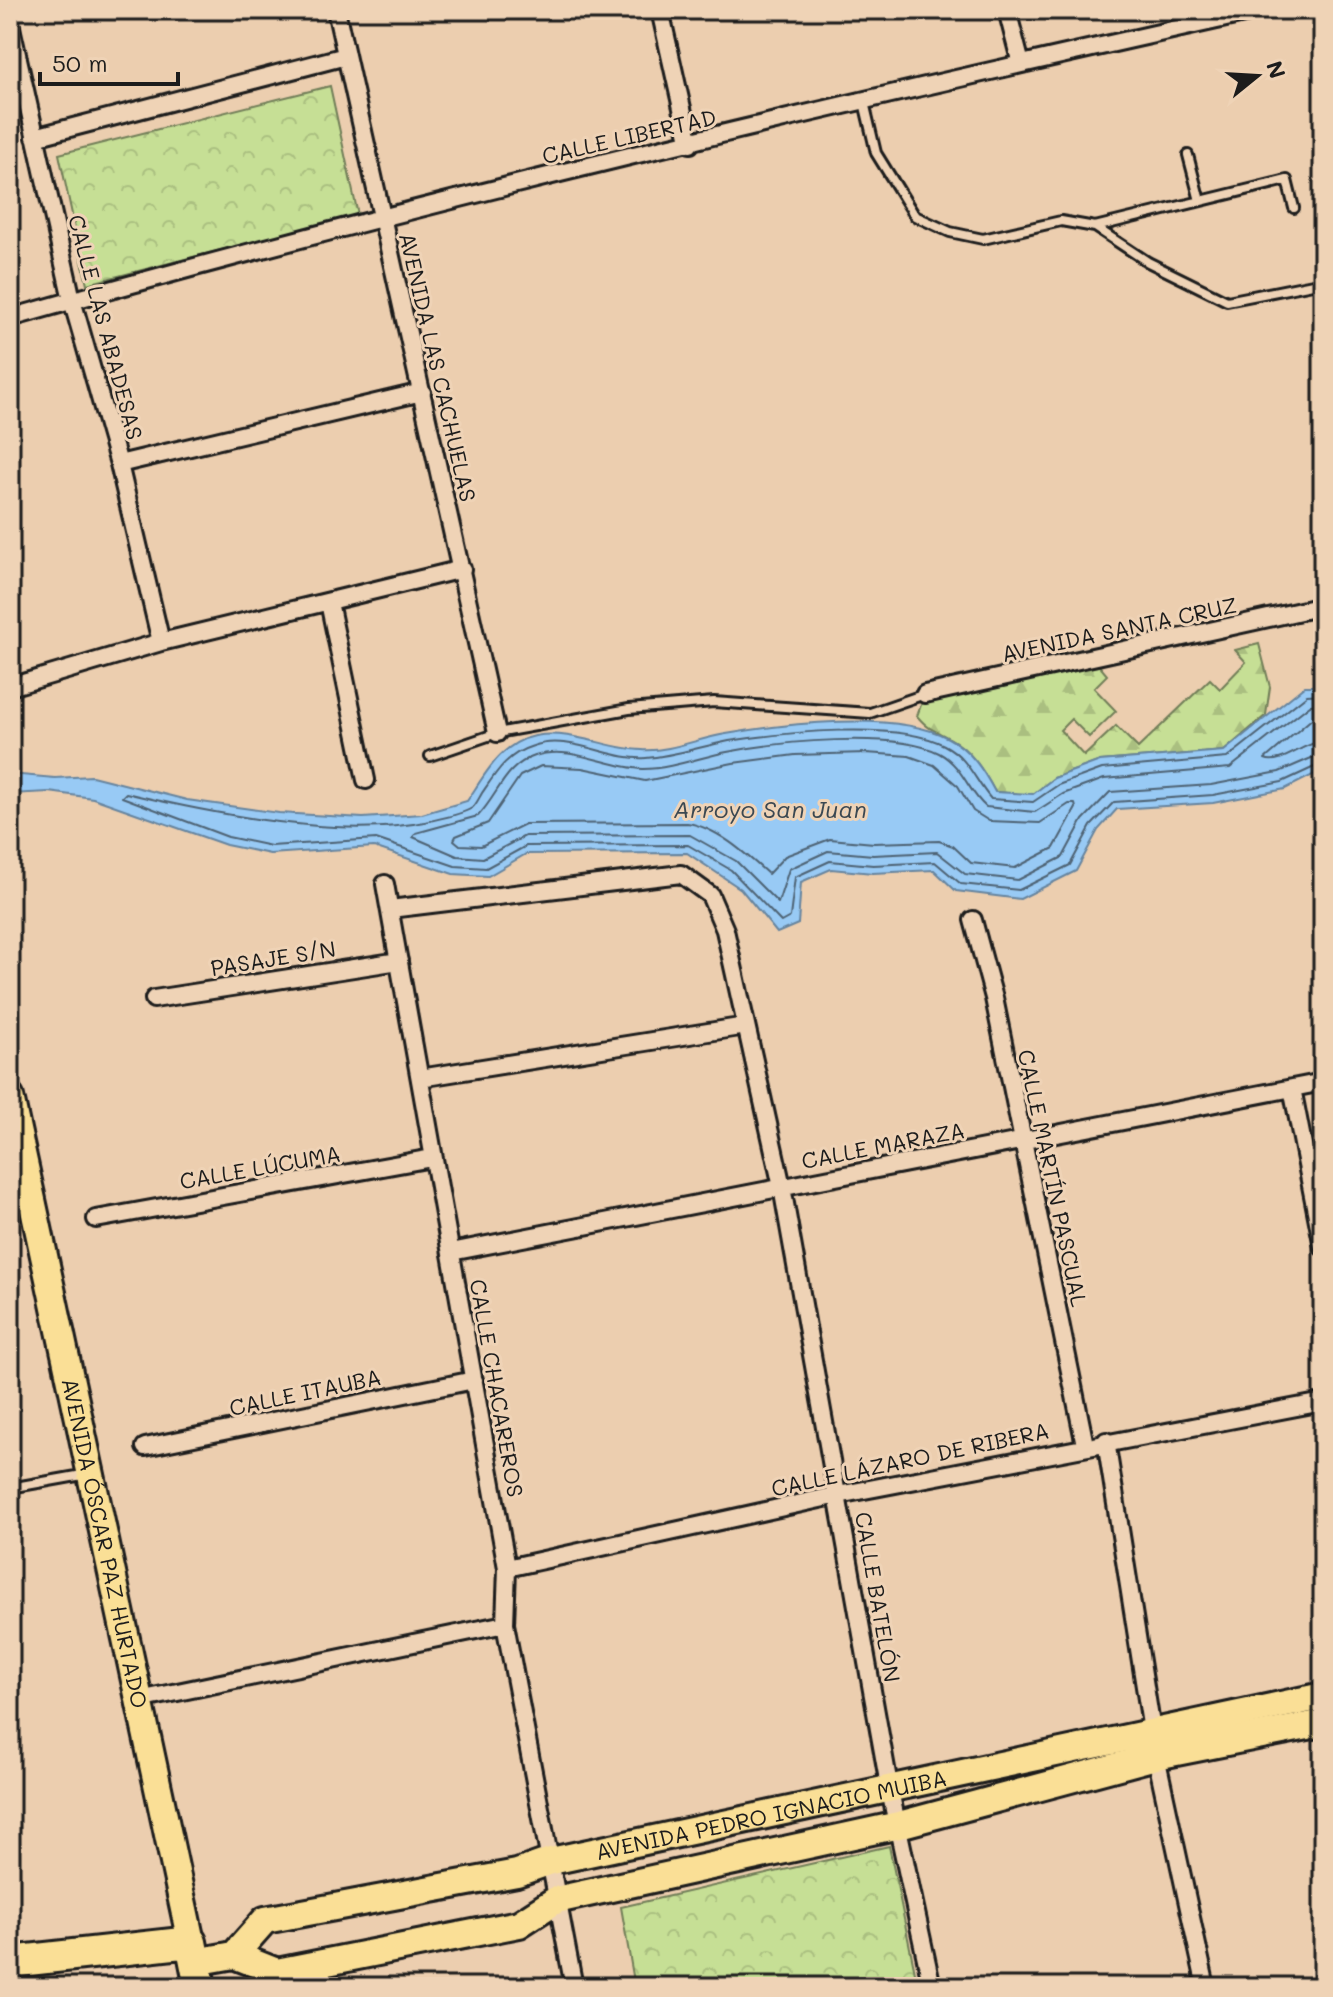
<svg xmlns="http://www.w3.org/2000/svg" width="1333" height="1997" viewBox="0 0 1333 1997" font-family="Mali,sans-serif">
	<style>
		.forest { fill: url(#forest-firs); stroke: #717e58; stroke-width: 2 }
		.park { fill: url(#park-crowns); stroke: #717e58; stroke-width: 2 }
		.water { fill: #98caf5; stroke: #66849e; stroke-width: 2 }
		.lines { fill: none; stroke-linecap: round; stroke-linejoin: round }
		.shore { stroke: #4e6273; stroke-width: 2 }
		.lane-casing { stroke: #1c1c1c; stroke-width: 14 }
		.street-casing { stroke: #1c1c1c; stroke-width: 22 }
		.primary-casing { stroke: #1c1c1c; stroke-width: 32 }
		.highway-casing { stroke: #1c1c1c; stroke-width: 36 }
		.lane { stroke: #efd3b6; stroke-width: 8 }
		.street { stroke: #efd3b6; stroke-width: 16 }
		.primary { stroke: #fadf96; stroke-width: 26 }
		.highway { stroke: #fadf96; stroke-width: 30 }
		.labels { text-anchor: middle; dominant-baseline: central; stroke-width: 6; stroke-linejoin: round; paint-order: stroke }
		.street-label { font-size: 22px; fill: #1c1c1c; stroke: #efd3b6 }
		.water-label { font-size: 24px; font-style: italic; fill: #3b4852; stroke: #efd3b6 }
	</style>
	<defs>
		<pattern id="forest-firs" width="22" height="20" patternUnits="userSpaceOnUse" patternTransform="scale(2)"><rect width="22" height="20" fill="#c6df95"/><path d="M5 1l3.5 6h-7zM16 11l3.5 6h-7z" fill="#aabf80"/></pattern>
		<pattern id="park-crowns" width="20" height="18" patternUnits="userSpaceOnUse" patternTransform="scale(2)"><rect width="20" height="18" fill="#c6df95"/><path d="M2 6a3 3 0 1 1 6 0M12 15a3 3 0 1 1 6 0" fill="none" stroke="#aabf80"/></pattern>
	</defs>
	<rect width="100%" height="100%" fill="#ecceaf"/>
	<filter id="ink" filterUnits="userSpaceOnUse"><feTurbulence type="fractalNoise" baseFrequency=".0125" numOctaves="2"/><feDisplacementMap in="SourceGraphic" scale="16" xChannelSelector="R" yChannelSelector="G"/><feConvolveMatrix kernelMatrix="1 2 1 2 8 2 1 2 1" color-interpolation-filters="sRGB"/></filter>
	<g filter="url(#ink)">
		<!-- forest -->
		<path class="forest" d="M 1259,644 L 1270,687 L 1266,715 L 1224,751 L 1100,761 L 1054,778 L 1033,795 L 995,792 C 984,771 970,749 949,738 C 933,729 930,731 917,716 L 925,694 L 1092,657 L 1107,675 L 1094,688 L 1116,711 L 1089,737 L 1071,719 L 1060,730 L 1084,756 L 1116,726 L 1138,748 L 1210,679 L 1220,689 L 1246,662 L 1235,650 Z"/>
		<!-- park -->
		<path class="park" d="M 330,86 L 358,215 L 87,284 L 59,154 Z
			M 889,1846 L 918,1987 L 635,1987 L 621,1907 Z"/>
		<!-- water -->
		<path class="water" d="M 1305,686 L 1323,686 L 1323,770 L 1285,789 L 1213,803 L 1117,809 L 1098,830 L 1076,871 L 1020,899 L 956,891 L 934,870 L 873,873 L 831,869 L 801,882 L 798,924 L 777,933 L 741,889 L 687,853 L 526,854 L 488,876 L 453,874 L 374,847 L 270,854 L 226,845 L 93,798 L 49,792 L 10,794 L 10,774 L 55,778 L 92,776 L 187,800 L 279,813 L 363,818 L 422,814 L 467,801 C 485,775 500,743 535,736 C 572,729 607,749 642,750 C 669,752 700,738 726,734 C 784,724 895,710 948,738 C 970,749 984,771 995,792 L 1033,794 L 1054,778 L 1100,761 L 1224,751 Z"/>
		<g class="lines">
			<!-- shore -->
			<path class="shore" d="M 1323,694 L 1307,695 L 1227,758 L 1102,769 L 1058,785 L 1033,802 L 991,799 C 975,781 969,758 944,745 C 897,720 782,733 729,741 C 702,746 674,756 646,758 C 612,761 570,733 533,746 C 507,754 497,771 482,793 C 479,798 476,805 472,808 C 461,815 438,819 425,822 C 341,839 209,813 126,793 L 122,797 L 228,837 L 271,846 L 376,839 L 455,866 L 486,868 L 526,846 L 688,845 L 731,870 L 781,922 L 790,917 L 795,877 L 830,861 L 873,865 L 935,862 L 961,884 L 1019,890 L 1070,865 L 1091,826 L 1114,802 L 1213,795 L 1282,782 L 1323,763
				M 1323,704 L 1310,705 L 1230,768 L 1104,779 L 1063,794 L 1035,812 L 986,807 C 968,792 963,766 939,753 C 893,730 778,742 727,752 C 701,757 670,769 643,769 C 609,768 570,744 535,756 C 504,766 499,794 478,816 L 416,833 L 413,837 L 457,856 L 483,858 L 525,836 L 690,835 L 736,861 L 778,903 L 789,869 L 828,851 L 873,855 L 937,852 L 965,874 L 1018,880 L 1063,857 L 1083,820 L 1110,792 L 1211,785 L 1279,772 L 1323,753
				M 1323,716 L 1314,717 L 1265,759 C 1281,766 1304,742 1323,741
				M 866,753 L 909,756 L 934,765 L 958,786 L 973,811 L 989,821 L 1040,823 L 1069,804 L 1075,804 L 1076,808 L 1054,848 L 1015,868 L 971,863 L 953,846 L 939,841 L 874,843 L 830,839 L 785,856 L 768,874 C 747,855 717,827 687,823 L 525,824 L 481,846 L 460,845 L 454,840 L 456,836 L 488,823 L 520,776 L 541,766 L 582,768 L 645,781 L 733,763 L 795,755 Z"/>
			<defs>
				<path id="lane" d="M 864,102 L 876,153 L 915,216 L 950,232 L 983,239 L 1061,221 L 1095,227 L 1287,180 L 1294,208
					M 1188,155 L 1200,201
					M 1095,227 L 1148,262 L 1227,301 L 1323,282
					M 430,756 L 497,733 L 629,709 L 714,702 L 870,713 L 925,694
					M 10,1488 L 88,1474"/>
				<path id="street" d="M 336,10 L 497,733
					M 660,10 L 690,144
					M 1007,10 L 1021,64
					M 10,23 L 72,300 L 119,464 L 161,642
					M 35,137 L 346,56
					M 10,318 C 423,201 843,103 1262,10
					M 119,464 L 422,392
					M 329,602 L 366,780
					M 10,687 L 161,642 L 462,569
					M 925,694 L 1323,606
					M 385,884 L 507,1568 L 505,1624 L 574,1987
					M 390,909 L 681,874 L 710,895 L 725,930 L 782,1187 L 890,1791 L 932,1987
					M 973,920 L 994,998 L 1085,1445
					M 154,999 L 399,961
					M 420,1078 L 746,1026
					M 1292,1088 L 1323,1247
					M 96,1219 L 432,1158
					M 451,1252 L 1323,1082
					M 1106,1441 L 1156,1756 L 1206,1987
					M 145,1447 L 474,1380
					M 507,1568 L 838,1495 L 1323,1402
					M 139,1700 L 505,1624"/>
				<g id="primary">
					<path id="s1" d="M 10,1097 L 191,1942"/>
					<path id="s2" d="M 234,1955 L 265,1920 L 517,1873 L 551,1861 L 1323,1696"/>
					<path d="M 195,1962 L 234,1955 L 277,1972 L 519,1924 L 556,1900 L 899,1825 L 1156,1756 L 1323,1723"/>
				</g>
				<path id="highway" d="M 10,1962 L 191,1942 L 200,1987"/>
			</defs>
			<!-- lane casing -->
			<use href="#lane" class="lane-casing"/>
			<!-- street casing -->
			<use href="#street" class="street-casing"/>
			<!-- primary casing -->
			<use href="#primary" class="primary-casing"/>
			<!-- highway casing -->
			<use href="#highway" class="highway-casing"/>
			<!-- lane -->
			<use href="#lane" class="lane"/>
			<!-- street -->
			<use href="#street" class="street"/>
			<!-- primary -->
			<use href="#primary" class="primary"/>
			<!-- highway -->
			<use href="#highway" class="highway"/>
		</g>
	</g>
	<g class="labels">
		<!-- street labels -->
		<g class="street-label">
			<text transform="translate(629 136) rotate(-13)">CALLE LIBERTAD</text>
			<text transform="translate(106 327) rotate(75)">CALLE LAS ABADESAS</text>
			<text transform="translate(438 367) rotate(77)">AVENIDA LAS CACHUELAS</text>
			<text transform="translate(1119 629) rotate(-12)">AVENIDA SANTA CRUZ</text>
			<text transform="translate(273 958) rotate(-9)">PASAJE S/N</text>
			<text transform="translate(883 1145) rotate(-11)">CALLE MARAZA</text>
			<text transform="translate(260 1167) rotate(-10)">CALLE LÚCUMA</text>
			<text transform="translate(1053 1178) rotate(78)">CALLE MARTÍN PASCUAL</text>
			<text transform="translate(497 1388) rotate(80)">CALLE CHACAREROS</text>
			<text transform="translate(305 1392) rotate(-12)">CALLE ITAUBA</text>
			<text transform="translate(910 1459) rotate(-12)">CALLE LÁZARO DE RIBERA</text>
			<text stroke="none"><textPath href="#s1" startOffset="456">AVENIDA ÓSCAR PAZ HURTADO</textPath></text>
			<text transform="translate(878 1597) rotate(80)">CALLE BATELÓN</text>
			<text stroke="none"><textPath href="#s2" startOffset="564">AVENIDA PEDRO IGNACIO MUIBA</textPath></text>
		</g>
		<!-- water labels -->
		<g class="water-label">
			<text x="770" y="808">Arroyo San Juan</text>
		</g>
	</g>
	<!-- margin -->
	<rect width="1333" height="1997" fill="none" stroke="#efd3b6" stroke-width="40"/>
	<rect x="20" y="20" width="1293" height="1957" fill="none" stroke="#1c1c1c" stroke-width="3" filter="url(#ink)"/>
	<!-- north arrow -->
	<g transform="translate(1257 76) rotate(72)" stroke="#efd3b6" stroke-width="6" paint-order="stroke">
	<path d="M0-6L14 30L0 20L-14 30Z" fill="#1c1c1c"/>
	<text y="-12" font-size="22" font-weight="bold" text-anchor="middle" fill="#1c1c1c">N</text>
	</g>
	<!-- scale -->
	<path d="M40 72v12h138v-12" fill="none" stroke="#1c1c1c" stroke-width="4"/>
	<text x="52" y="72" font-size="24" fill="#1c1c1c" stroke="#efd3b6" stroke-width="6" paint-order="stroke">50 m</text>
</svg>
